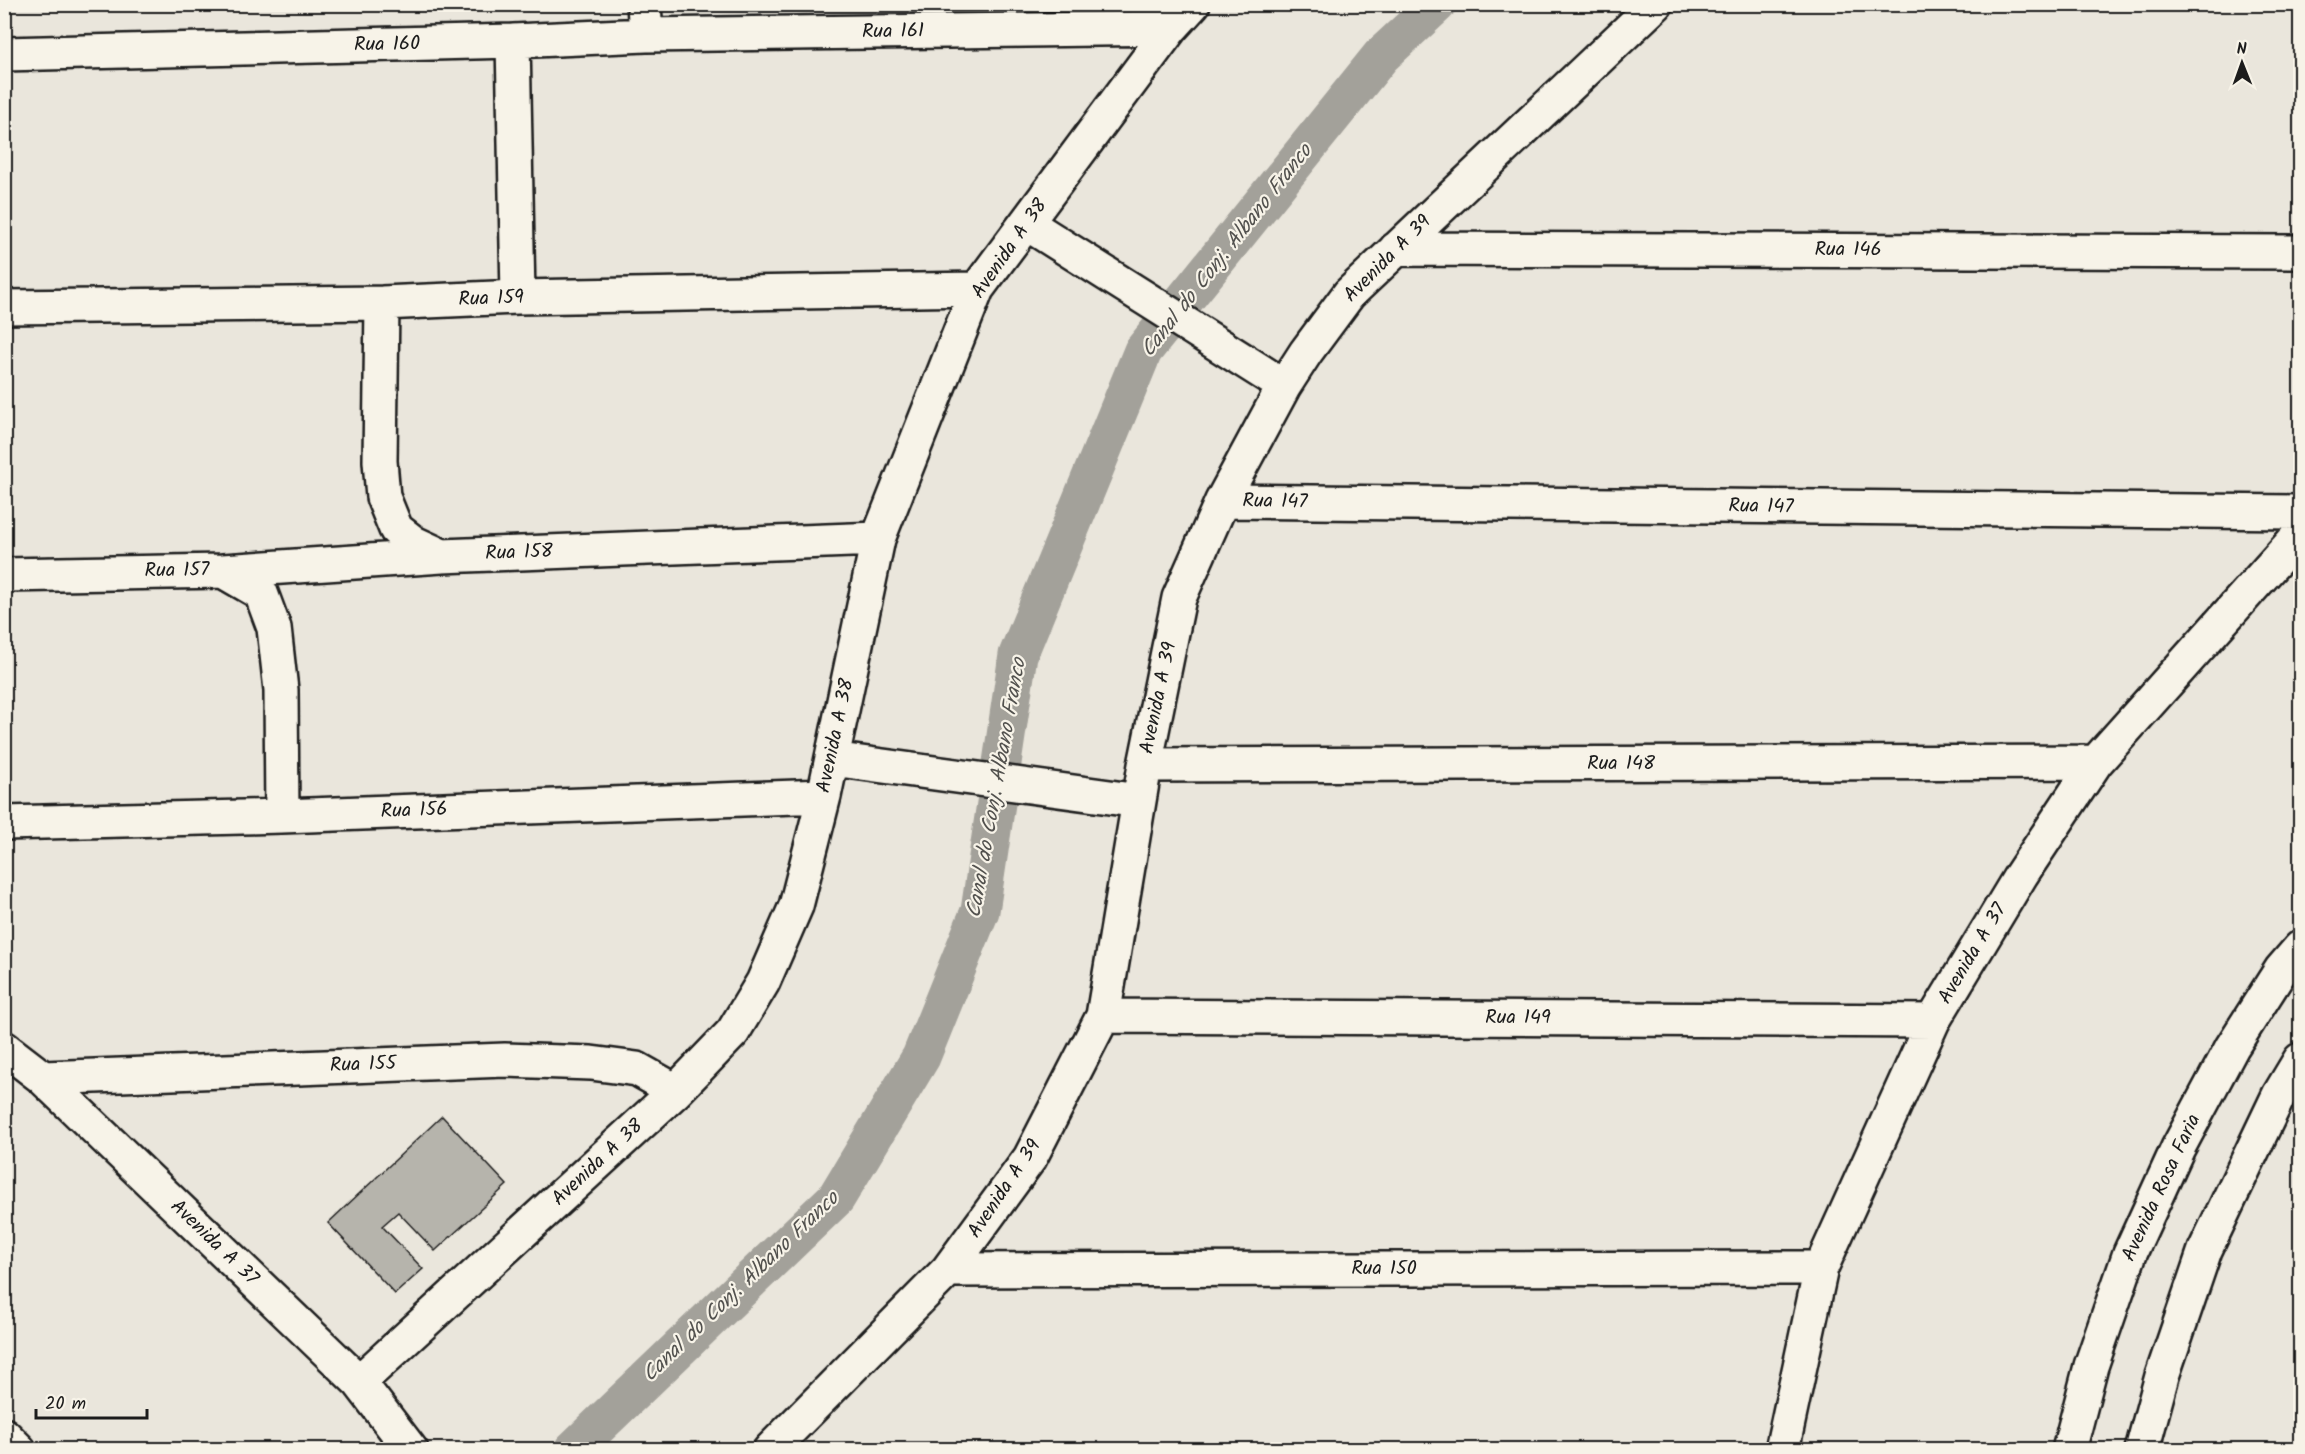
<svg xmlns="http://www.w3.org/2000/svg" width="2305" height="1454" viewBox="0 0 2305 1454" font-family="Kalam,sans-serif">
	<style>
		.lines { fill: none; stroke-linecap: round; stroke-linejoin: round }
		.canal { stroke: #a3a19a; stroke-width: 39 }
		.building { fill: #b6b4ac; stroke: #1c1c1c; stroke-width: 1.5 }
		.minor-casing { stroke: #1c1c1c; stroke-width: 38 }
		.minor { stroke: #f7f3e8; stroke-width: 33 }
		.labels { text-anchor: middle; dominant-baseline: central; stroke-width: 4.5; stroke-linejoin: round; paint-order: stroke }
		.street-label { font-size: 20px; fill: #1c1c1c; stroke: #f7f3e8 }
		.water-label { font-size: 21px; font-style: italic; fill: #52514e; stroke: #f7f3e8 }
	</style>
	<rect width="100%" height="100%" fill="#eae6dc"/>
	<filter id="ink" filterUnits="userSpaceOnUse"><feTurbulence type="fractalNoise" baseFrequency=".0167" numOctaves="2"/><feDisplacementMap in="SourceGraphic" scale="12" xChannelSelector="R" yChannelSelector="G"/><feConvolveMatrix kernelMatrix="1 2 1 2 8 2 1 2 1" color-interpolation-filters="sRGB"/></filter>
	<g filter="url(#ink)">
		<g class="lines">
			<!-- canal -->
			<path class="canal" d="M 573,1450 L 836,1198 L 921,1057 L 980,911 L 1018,655 L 1143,351 L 1381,56 L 1437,4"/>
		</g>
		<!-- building -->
		<path class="building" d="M 442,1116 L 507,1185 L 435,1251 L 398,1212 L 382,1226 L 423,1269 L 395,1294 L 328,1223 Z"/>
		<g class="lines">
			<defs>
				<path id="minor" d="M 644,4 L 646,35 L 1171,28
					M 513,41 L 646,35
					M 4,54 L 513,41 L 518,297
					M 1026,223 L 1284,386
					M 1396,249 L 2300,252
					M 382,303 L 380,461 L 383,497 L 396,529 L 414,543 L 442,556 L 878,539
					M 4,307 L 382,303 L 518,297 L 977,289
					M 1222,501 L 2300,512
					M 223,571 L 442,556
					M 4,575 L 223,571 L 261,593 L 274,628 L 281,690 L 282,816
					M 832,759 L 1139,801
					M 1145,765 L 2096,762
					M 4,823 L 282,816 L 824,796
					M 1103,1016 L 1933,1021
					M 4,1048 L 43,1078 L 359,1382 L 411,1450
					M 43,1078 L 505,1060 L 591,1063 L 637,1069 L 676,1091
					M 948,1270 L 1821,1268
					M 359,1382 L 676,1091 L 733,1032 L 763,982 L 796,906 L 824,796 L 878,539 L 977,289 L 1171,28 L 1193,4
					M 4,1435 L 19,1450
					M 770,1450 L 948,1270 L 1030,1158 L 1103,1016 L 1145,765 L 1179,598 L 1222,501 L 1284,386 L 1306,352 L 1349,294 L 1656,4
					M 1782,1450 L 1821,1268 L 1933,1021 L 2021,875 L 2096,762 L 2300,534
					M 2069,1450 L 2091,1366 L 2130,1253 L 2178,1148 L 2232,1047 L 2281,970 L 2300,948
					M 2142,1450 L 2162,1376 L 2205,1250 L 2279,1095 L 2300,1060"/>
			</defs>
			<!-- minor casing -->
			<use href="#minor" class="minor-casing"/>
			<!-- minor -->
			<use href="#minor" class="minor"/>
		</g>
	</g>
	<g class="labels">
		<!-- street labels -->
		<g class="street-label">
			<text transform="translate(893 32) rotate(-1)">Rua 161</text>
			<text transform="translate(387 45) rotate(-1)">Rua 160</text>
			<text transform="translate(1010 249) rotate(-55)">Avenida A 38</text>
			<text x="1848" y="250">Rua 146</text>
			<text transform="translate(1388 259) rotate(-45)">Avenida A 39</text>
			<text transform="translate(491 299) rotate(-2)">Rua 159</text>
			<text transform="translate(1275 502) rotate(1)">Rua 147</text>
			<text transform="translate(1761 507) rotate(1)">Rua 147</text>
			<text transform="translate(519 553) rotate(-2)">Rua 158</text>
			<text transform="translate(177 571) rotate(-1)">Rua 157</text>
			<text transform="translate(1159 698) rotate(-78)">Avenida A 39</text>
			<text transform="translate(836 736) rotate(-78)">Avenida A 38</text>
			<text x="1621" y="764">Rua 148</text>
			<text transform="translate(414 811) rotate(-2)">Rua 156</text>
			<text transform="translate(1973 954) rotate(-59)">Avenida A 37</text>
			<text x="1518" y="1018">Rua 149</text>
			<text transform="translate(363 1065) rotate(-2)">Rua 155</text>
			<text transform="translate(598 1163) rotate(-43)">Avenida A 38</text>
			<text transform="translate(2162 1188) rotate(-65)">Avenida Rosa Faria</text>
			<text transform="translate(1005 1189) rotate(-56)">Avenida A 39</text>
			<text transform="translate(214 1243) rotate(44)">Avenida A 37</text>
			<text x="1384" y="1269">Rua 150</text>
		</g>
		<!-- water labels -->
		<g class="water-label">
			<text transform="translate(1227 251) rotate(-52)">Canal do Conj. Albano Franco</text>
			<text transform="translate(997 788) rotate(-80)">Canal do Conj. Albano Franco</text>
			<text transform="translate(741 1287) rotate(-44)">Canal do Conj. Albano Franco</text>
		</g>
	</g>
	<!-- margin -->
	<rect width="2305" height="1454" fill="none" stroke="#f7f3e8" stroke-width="24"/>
	<rect x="12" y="12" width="2281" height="1430" fill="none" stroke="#1c1c1c" stroke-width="2" filter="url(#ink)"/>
	<!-- north arrow -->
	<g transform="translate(2242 63) rotate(359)" stroke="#f7f3e8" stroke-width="4.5" paint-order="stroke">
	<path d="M0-4.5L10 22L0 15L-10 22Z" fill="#1c1c1c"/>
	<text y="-9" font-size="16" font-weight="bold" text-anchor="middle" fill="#1c1c1c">N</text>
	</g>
	<!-- scale -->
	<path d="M36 1409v9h111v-9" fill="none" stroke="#1c1c1c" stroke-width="3"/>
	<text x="45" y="1409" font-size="18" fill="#1c1c1c" stroke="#f7f3e8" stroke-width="4.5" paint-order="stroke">20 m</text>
</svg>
